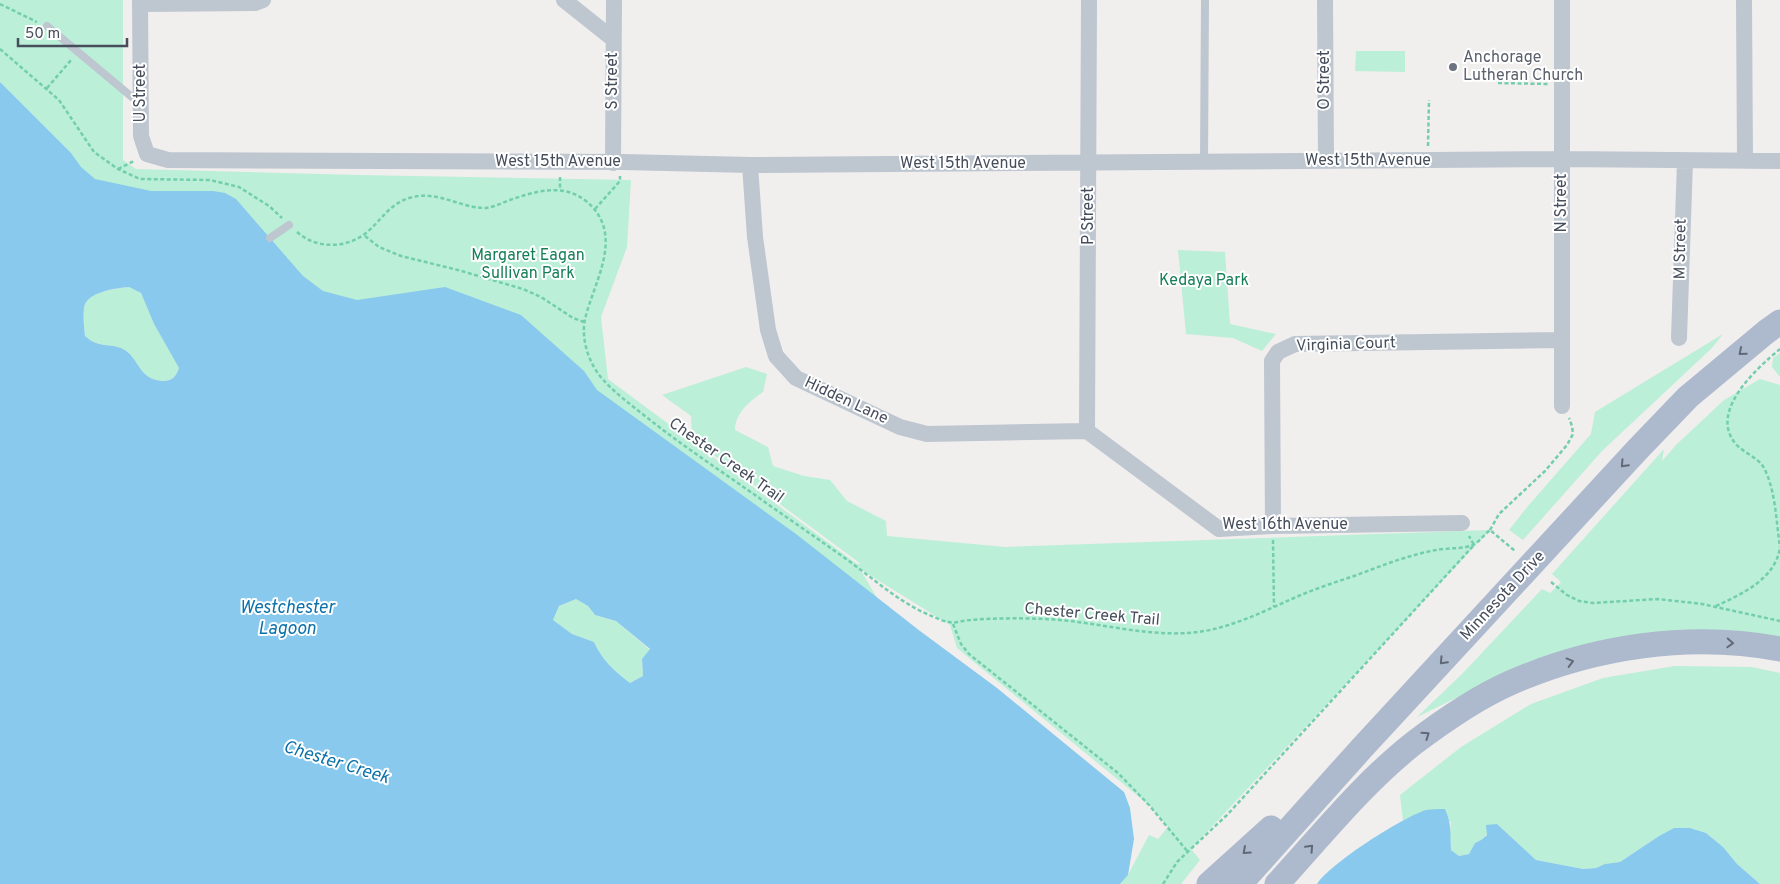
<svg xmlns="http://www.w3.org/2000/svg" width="1780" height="884" viewBox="0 0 1780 884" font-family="Overpass,sans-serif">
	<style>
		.green { fill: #bbefd7 }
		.water { fill: #88c9ed; fill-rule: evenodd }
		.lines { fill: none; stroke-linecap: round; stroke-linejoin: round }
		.path { stroke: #73ceae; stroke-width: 2.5; stroke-dasharray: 4 2.5; stroke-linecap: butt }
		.service { stroke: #bec6d0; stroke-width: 8 }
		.minor { stroke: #bec6d0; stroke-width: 16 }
		.primary { stroke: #adb9cd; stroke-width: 25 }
		.oneway { stroke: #606978 }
		.worship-dot { fill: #6b7280; stroke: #fff; stroke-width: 2 }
		.labels { text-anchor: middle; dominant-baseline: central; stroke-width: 4; stroke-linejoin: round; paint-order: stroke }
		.worship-label { font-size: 16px; fill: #5b616d; stroke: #fff; text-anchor: start }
		.street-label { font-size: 16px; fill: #464e5c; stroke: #fff }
		.park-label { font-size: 16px; fill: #167e59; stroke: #fff }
		.water-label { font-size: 18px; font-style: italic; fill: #0a71aa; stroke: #fff }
	</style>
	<rect width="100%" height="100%" fill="#f1eeee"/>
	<!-- green -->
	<path class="green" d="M 0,0 L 123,0 L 123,160 L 136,169 L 359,175 L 631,180 L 627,247 L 601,317 L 608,379 L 857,564 L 861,564 L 692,439 L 691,416 L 662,395 L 746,367 L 767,374 L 763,392 C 750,401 735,413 735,430 L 768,447 L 773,466 L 804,476 L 830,480 L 847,501 L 886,521 L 887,536 L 1005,547 L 1490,530 L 1191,849 L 1200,860 L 1181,884 L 1120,884 L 1128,875 L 1149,835 L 1158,839 L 1168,827 L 1149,805 L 957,648 L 950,625 L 860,569 L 894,627 L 400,330 L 0,146 Z
		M 1356,51 L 1405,51 L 1405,72 L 1355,71 Z
		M 1178,250 L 1225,252 L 1230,324 L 1276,334 L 1262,351 L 1233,338 L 1186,334 Z
		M 129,287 L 141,293 L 154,324 L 179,368 C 176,377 172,381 163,381 C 137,380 140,356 121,348 C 107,343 98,348 85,336 C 84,327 83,317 84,308 C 86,292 116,288 129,287 Z
		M 1723,334 L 1712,348 L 1602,451 L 1523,540 L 1509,530 L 1528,506 L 1591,434 L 1595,412 Z
		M 1780,353 L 1780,377 L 1772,367 L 1773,358 Z
		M 1760,379 L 1780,385 L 1780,638 L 1740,634 L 1462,695 L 1417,717 L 1463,673 L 1542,589 L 1550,593 L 1561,582 L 1552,574 L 1664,449 L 1662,461 L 1676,445 L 1724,400 Z
		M 576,599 L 588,606 L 595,615 L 616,621 L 650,650 L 642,659 L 643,676 L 630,683 C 614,671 602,660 594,642 L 572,634 L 553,620 L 559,606 Z
		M 1675,666 L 1752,667 L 1780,673 L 1780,884 L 1760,884 L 1737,864 L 1723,847 L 1706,833 L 1690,828 L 1674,828 L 1659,836 L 1620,862 L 1605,864 L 1596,868 L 1583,869 L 1536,860 L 1497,824 L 1481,840 L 1475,843 L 1469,854 L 1459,856 L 1451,850 L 1450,833 L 1451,822 L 1427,810 L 1403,821 L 1400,795 L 1461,747 L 1531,704 L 1603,678 Z"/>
	<!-- water -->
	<path class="water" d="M 0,82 L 71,153 L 81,167 L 95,179 L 151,191 L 213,191 L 225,193 L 236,199 L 303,276 L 323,291 L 357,300 L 445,287 L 521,315 L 584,371 L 597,390 L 796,534 L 920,631 L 997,688 L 1124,792 L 1130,808 L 1134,839 L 1128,875 L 1120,884 L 0,884 ZM 129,287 L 141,293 L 154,324 L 179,368 C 176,377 172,381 163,381 C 137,380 140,356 121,348 C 107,343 98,348 85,336 C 84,327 83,317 84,308 C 86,292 116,288 129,287 ZM 576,599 L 588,606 L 595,615 L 616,621 L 650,649 L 642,659 L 643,676 L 630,683 C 614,671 602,660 594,642 L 572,634 L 553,620 L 559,606 Z
		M 1445,809 C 1452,825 1450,833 1451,850 L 1459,856 L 1469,854 L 1475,843 L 1481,840 L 1487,835 L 1486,825 L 1497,824 L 1536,860 L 1583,869 L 1596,868 L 1605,864 L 1620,862 L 1659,836 L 1674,828 L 1690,828 L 1706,833 L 1723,847 L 1737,864 L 1760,884 L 1317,884 C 1331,863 1401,818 1426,810 C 1432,809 1439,809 1445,809 Z"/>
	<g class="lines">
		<!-- path -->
		<path class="path" d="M 0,4 L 37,22
			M 0,49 L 59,100 L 94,152 L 118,169 L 140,179 L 210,180 L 239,187 L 269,206 L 282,218
			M 1498,83 L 1548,84
			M 47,88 L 72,59
			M 1428,146 L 1429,100
			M 118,169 L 134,161
			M 560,177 L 560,190
			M 595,209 L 620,181 L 620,176
			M 297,232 C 316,249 346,249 366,233 C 382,220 390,202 413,197 C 439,191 460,208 486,208 C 493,207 500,204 507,201 C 533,192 562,182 586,201 C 626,234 594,281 585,319 C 581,338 588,361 600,376 C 613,392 629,403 645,416 C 680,444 718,469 755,495 C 787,518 820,540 853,564 C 877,582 900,602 927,614 C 934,617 942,621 949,622 C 956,624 963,620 970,620 C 995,618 1021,618 1046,619 C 1092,621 1142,636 1187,633 C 1225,631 1260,613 1294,598 C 1314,589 1336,582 1357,575 C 1383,565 1409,555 1436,550 C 1447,548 1463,549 1473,545 C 1479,542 1485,534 1490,530 L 1515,551
			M 365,236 L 379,247 L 401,256 L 458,270 L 523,289 L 541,297 L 573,318 L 584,322
			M 1780,349 C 1757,368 1709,411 1735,443 C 1743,453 1758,457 1764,468 C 1776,491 1776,522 1780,547
			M 1490,530 L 1499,514 L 1545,471 L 1567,445 L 1573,434 L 1572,426 L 1569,418
			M 1273,540 L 1274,607
			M 1551,582 L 1567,595 L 1579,601 L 1593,603 L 1658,599 L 1702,604 L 1780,621
			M 1716,606 C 1742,594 1775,579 1780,548
			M 953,624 L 961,644 L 969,654 L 1118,773 L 1149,805 L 1188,852
			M 1163,884 L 1177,862 L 1227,815 L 1474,545 L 1469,536"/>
		<!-- service -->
		<path class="service" d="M 47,26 L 139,103
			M 1204,162 L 1205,0
			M 270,238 L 289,225"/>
		<!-- minor -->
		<path class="minor" d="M 140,0 L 141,136 L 147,154 L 168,160 L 623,162 L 750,165 L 1562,159 L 1780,161
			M 564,0 L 613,39
			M 1325,0 L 1326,161
			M 1562,0 L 1562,406
			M 1744,0 L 1745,161
			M 140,4 L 255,3 L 263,0
			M 613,163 L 614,0
			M 750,165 L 755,237 L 768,330 L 776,356 L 796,378 L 900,427 L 927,434 L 1087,431
			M 1679,338 L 1685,161
			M 1087,431 L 1089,0
			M 1087,431 L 1219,529 L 1273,526 L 1462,523
			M 1273,526 L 1272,361 L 1278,352 L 1295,344 L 1562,340"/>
		<!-- primary -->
		<path class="primary" d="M 1209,884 L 1271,828
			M 1240,884 L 1361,749 L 1638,449 L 1688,397 L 1766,332 L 1780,322
			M 1277,884 C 1321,836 1363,783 1414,743 C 1443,721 1476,698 1510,683 C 1594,646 1690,632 1780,649"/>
	</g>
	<!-- one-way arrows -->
	<defs><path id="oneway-chevron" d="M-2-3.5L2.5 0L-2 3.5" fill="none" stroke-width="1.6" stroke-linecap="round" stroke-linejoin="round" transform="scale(1.25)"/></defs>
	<g class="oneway">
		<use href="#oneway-chevron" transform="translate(1742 352) rotate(140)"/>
		<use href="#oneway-chevron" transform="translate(1624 464) rotate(133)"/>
		<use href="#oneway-chevron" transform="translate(1730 643) rotate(3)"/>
		<use href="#oneway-chevron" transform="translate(1443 661) rotate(133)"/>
		<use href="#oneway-chevron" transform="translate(1570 662) rotate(-15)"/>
		<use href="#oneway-chevron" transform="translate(1426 735) rotate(-35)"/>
		<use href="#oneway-chevron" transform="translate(1310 848) rotate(-47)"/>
		<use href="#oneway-chevron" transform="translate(1246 851) rotate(138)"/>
	</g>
	<!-- markers -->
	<circle class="worship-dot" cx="1453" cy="67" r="5"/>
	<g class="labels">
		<!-- worship labels -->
		<g class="worship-label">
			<text x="1463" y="58">Anchorage<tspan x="1463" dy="18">Lutheran Church</tspan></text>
		</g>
		<!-- street labels -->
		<g class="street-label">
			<text transform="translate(1325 80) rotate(-90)">O Street</text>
			<text transform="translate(613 81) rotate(-90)">S Street</text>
			<text transform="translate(141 93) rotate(-90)">U Street</text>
			<text x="1368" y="161">West 15th Avenue</text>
			<text x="558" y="162">West 15th Avenue</text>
			<text x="963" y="164">West 15th Avenue</text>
			<text transform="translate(1562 203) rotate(-90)">N Street</text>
			<text transform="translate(1089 216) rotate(-90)">P Street</text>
			<text transform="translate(1681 249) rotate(-89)">M Street</text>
			<text transform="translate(1346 345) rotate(-2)">Virginia Court</text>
			<text transform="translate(846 401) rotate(25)">Hidden Lane</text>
			<text transform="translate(726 461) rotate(35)">Chester Creek Trail</text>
			<text x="1285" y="525">West 16th Avenue</text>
			<text transform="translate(1503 596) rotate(-47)">Minnesota Drive</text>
			<text transform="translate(1092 615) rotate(5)">Chester Creek Trail</text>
		</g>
		<!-- park labels -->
		<g class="park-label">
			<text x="528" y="256">Margaret Eagan<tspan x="528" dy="18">Sullivan Park</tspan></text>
			<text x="1204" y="281">Kedaya Park</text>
		</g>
		<!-- water labels -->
		<g class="water-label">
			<text x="287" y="608">Westchester<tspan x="287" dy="21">Lagoon</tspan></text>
			<text transform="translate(336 763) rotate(17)">Chester Creek</text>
		</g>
	</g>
	<!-- scale -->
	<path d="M18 38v8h109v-8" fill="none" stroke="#464e5c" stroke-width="2.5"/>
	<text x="25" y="38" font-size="15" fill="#464e5c" stroke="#ffffff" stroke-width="4" paint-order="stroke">50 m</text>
</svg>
